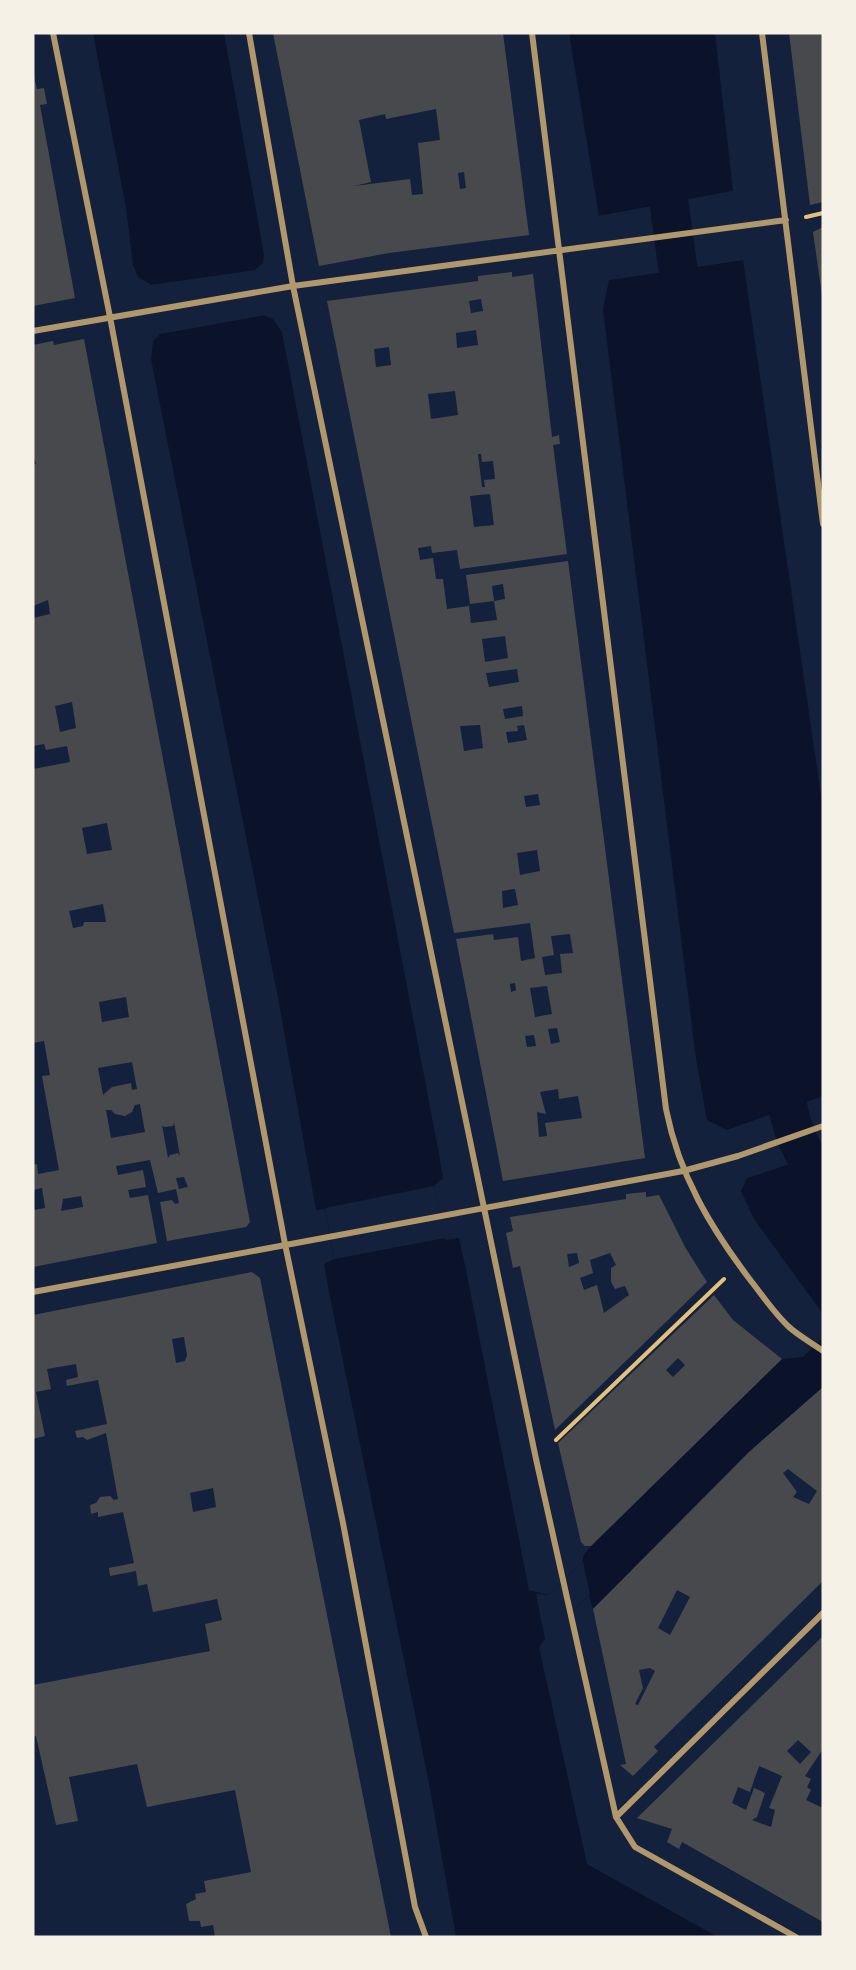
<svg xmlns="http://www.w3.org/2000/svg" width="856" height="1970" viewBox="0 0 856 1970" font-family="'Fira Sans Condensed',sans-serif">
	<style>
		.water { fill: #0b132b }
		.pier { fill: #14213d }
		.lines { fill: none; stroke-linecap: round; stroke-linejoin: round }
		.canal { stroke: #0b132b; stroke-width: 39 }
		.building { fill: #48494c; fill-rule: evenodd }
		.path { stroke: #e5c07b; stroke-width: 4 }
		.minor { stroke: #b1986c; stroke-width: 6 }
	</style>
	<rect width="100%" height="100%" fill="#14213d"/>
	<!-- water -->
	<path class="water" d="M 93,33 L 224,33 L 264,254 L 263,263 L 254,271 L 263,315 L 273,319 L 282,332 L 439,1154 L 443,1178 L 434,1186 L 445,1240 L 459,1238 L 466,1270 L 529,1590 L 548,1595 L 583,1561 L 583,1556 L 591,1546 L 782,1359 L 803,1357 L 823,1338 L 822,1388 L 750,1451 L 593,1609 L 589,1596 L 544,1633 L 545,1639 L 539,1647 L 587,1864 L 718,1937 L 456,1937 L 427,1773 L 329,1292 L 324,1264 L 334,1259 L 325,1209 L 316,1210 L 278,998 L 151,359 L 153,341 L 162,332 L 153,286 L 138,277 L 133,265 L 126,208 Z
		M 569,33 L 715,33 L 733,191 L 599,216 Z
		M 743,260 L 823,809 L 823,1096 L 727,1130 L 707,1120 L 696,1059 L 603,309 L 609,280 Z
		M 823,1153 L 823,1314 L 754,1219 L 741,1191 L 747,1178 Z"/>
	<!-- pier -->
	<path class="pier" d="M 733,191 L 734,194 L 599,219 L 599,216 Z
		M 743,257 L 743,260 L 609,280 L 608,277 Z
		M 256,270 L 265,315 L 160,334 L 150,285 Z
		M 823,1096 L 823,1100 L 728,1133 L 727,1130 Z
		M 823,1150 L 823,1153 L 747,1178 L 746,1175 Z
		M 434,1186 L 445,1238 L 334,1259 L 325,1208 Z
		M 583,1561 L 590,1595 L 544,1634 L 536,1594 L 548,1595 Z"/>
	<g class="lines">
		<!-- canal -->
		<path class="canal" d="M 662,151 L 685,321
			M 780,1055 C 786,1103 790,1143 823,1180"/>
	</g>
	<!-- building -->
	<path class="building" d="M 273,33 L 503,33 L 529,235 L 389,253 L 319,266 ZM 436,109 L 440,140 L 418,143 L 423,194 L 412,195 L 410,179 L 354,186 L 371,182 L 359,120 L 385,114 L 386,119 ZM 464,172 L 466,188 L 460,189 L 458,173 Z
		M 789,33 L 823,33 L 823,202 L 810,205 Z
		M 33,73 L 37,89 L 44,88 L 47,104 L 40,105 L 75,298 L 33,306 Z
		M 823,227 L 823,296 L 822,296 L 813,232 Z
		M 512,272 L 512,277 L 533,274 L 552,437 L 559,435 L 560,444 L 553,445 L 567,554 L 460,569 L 457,550 L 432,553 L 431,546 L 418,548 L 420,560 L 433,558 L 436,579 L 443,579 L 447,609 L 469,606 L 471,623 L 497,620 L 494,601 L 470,604 L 466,575 L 568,561 L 645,1158 L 503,1181 L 456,939 L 493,934 L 494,940 L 518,937 L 521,961 L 535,958 L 530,923 L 454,933 L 327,301 L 478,281 L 478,276 ZM 481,299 L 483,311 L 471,313 L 469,301 ZM 476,330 L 478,345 L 457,348 L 456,333 ZM 389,347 L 391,365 L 376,367 L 374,349 ZM 455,391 L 458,415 L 431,419 L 428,394 ZM 478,454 L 481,454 L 482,462 L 493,461 L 495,479 L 484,480 L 485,487 L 482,487 ZM 490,494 L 494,525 L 474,527 L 470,496 ZM 503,584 L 505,599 L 494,601 L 492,586 ZM 505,636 L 508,658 L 485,662 L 482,639 ZM 517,669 L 519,682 L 489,687 L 486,673 ZM 522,706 L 523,716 L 505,719 L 503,709 ZM 480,725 L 483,748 L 464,751 L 460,726 ZM 524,725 L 527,740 L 508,743 L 506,732 L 518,731 L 517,726 ZM 538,794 L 540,805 L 526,807 L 524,796 ZM 537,850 L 540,871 L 520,875 L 517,853 ZM 515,889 L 518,905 L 503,908 L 502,891 ZM 570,934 L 573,953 L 560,954 L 562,973 L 545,975 L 542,957 L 554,955 L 551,936 ZM 515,983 L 516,990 L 511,992 L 510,984 ZM 547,986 L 552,1014 L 535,1017 L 530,988 ZM 557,1028 L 560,1042 L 551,1044 L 548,1029 ZM 534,1035 L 536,1046 L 527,1047 L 525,1036 ZM 558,1089 L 559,1099 L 578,1096 L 582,1118 L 545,1123 L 547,1136 L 539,1137 L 537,1112 L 546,1114 L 540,1092 Z
		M 84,339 L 250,1222 L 246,1227 L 167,1241 L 160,1202 L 172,1200 L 175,1204 L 179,1203 L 176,1189 L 158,1193 L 150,1160 L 116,1166 L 118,1175 L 143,1170 L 146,1187 L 128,1190 L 130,1198 L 148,1195 L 157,1243 L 33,1267 L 33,1210 L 45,1208 L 42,1188 L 33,1190 L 33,1165 L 37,1164 L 38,1174 L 59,1170 L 42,1076 L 50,1075 L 44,1041 L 33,1043 L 33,769 L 70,762 L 67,746 L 46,750 L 44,744 L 33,746 L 33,618 L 50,614 L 48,600 L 33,606 L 33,465 L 36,464 L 33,455 L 33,345 L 53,341 L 54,345 ZM 72,702 L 76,728 L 60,732 L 55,706 ZM 107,823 L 112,850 L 87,854 L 82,828 ZM 103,904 L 106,922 L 84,922 L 83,926 L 73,928 L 69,911 ZM 126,997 L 129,1017 L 102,1022 L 99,1002 ZM 132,1062 L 137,1089 L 132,1090 L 131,1083 L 112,1087 L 103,1095 L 98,1068 ZM 140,1104 L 145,1132 L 111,1138 L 106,1110 L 111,1110 L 115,1114 L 125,1116 L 132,1112 L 135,1105 ZM 174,1122 L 180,1156 L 178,1153 L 170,1155 L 168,1158 L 162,1125 L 164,1127 L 173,1126 ZM 184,1177 L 188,1187 L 179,1189 L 176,1178 ZM 81,1196 L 83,1207 L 61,1211 L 63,1199 Z
		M 646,1192 L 646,1197 L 659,1195 L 685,1247 L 707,1282 L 555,1430 L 520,1266 L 513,1268 L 506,1233 L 513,1231 L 510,1217 L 626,1199 L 626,1194 ZM 577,1253 L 579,1263 L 569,1267 L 567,1254 ZM 610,1253 L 616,1265 L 611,1268 L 611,1282 L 615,1289 L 625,1286 L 629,1295 L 604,1313 L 597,1285 L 584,1290 L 580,1278 L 593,1273 L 590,1260 Z
		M 252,1272 L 260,1278 L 391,1937 L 215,1937 L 213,1925 L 201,1927 L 200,1921 L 189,1921 L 186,1904 L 196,1899 L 195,1894 L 206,1892 L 204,1881 L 251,1872 L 235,1790 L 147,1807 L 137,1764 L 69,1777 L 78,1821 L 56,1825 L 36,1736 L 33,1737 L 33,1685 L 210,1651 L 205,1624 L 222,1620 L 217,1599 L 153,1612 L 147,1584 L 138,1586 L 136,1571 L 110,1576 L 109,1568 L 134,1563 L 123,1512 L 98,1517 L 98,1512 L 91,1514 L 90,1505 L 96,1503 L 100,1497 L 110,1496 L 114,1500 L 118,1499 L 106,1433 L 87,1440 L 83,1437 L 77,1438 L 75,1431 L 107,1424 L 98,1380 L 67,1386 L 66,1380 L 78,1377 L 76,1364 L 47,1369 L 51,1389 L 36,1392 L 45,1436 L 33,1439 L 33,1315 ZM 184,1337 L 187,1355 L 185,1361 L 176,1363 L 172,1339 ZM 213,1488 L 216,1507 L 193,1512 L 190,1493 Z
		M 714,1295 L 733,1320 L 782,1359 L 591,1546 L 585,1546 L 581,1542 L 558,1443 ZM 678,1358 L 685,1365 L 673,1377 L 666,1370 Z
		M 823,1387 L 823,1581 L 654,1747 L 658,1751 L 633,1776 L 620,1765 L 626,1764 L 593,1609 L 750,1451 ZM 788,1469 L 817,1491 L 809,1504 L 793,1497 L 797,1492 L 783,1473 ZM 677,1590 L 690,1597 L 670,1635 L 658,1628 ZM 650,1668 L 655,1671 L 638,1705 L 635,1704 L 643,1688 L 639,1670 Z
		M 823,1636 L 823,1749 L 805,1776 L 811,1779 L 807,1787 L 811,1790 L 806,1800 L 823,1808 L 823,1922 L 682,1842 L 679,1849 L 667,1842 L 672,1829 L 637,1818 ZM 798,1740 L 811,1752 L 800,1764 L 787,1751 ZM 759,1766 L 782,1776 L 769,1808 L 775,1810 L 771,1827 L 752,1820 L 757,1817 L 765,1793 L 754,1788 L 746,1810 L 732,1803 L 738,1787 L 750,1792 Z"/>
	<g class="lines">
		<!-- path -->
		<path class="path" d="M 806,217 L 823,213
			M 556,1440 L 724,1279"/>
		<!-- minor -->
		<path class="minor" d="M 53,33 L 110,317 L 285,1244 L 343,1523 L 415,1907 L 426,1937
			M 249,33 L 293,286 L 536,1459 L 616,1817 L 635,1847 L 796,1937
			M 532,33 L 666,1109 C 679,1175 710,1227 751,1281 C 763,1296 774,1313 789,1327 C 799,1336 812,1343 823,1351
			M 762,33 L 823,524
			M 33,331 L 293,286 L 786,220
			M 33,1292 L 683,1171 L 738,1156 L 823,1126
			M 616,1817 L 823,1613"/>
	</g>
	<!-- border -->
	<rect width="856" height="1970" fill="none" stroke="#f6f1e7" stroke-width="69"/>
</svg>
